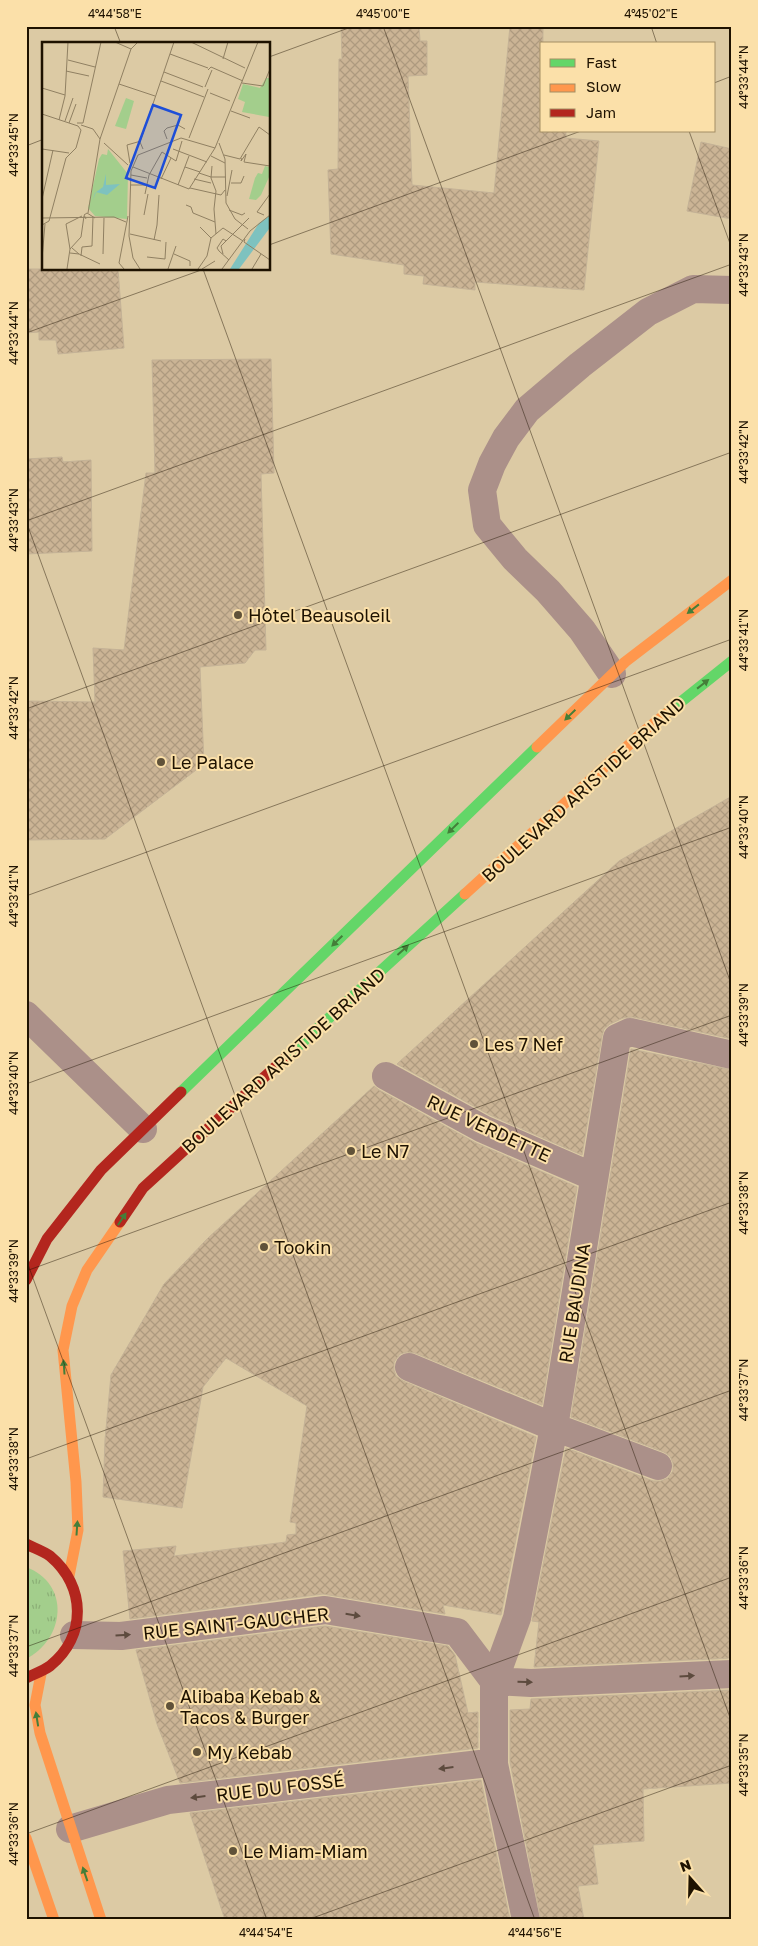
<svg xmlns="http://www.w3.org/2000/svg" width="758" height="1946" viewBox="0 0 758 1946" font-family="'Golos Text',sans-serif">
	<style>
		.grass { fill: url(#grass-tufts) }
		.building { fill: url(#building-cross-hatch); stroke: #c4b296 }
		.lines { fill: none; stroke-linecap: round; stroke-linejoin: round }
		.street { stroke: #ab9089; stroke-width: 28 }
		.fast { stroke: #63d668; stroke-width: 11 }
		.slow { stroke: #ff974d; stroke-width: 11 }
		.jam { stroke: #b3261e; stroke-width: 11 }
		.oneway { fill: #447e39 }
		.oneway2 { fill: #5d4b3e }
		.ticks { fill: none; stroke: #1e1200; stroke-width: 1; stroke-opacity: 0.45 }
		.poi-dot { fill: #605239; stroke: #fbe0a9; stroke-width: 2 }
		.labels { text-anchor: middle; dominant-baseline: central; stroke-width: 4; stroke-linejoin: round; paint-order: stroke }
		.poi-label { font-size: 18px; fill: #1e1200; stroke: #fbe0a9; text-anchor: start }
		.street-label { font-size: 18px; fill: #1e1200; stroke: #fbe0a9 }
		.inset-road { fill: none; stroke: #908062; stroke-width: 1 }
		.view { fill: #1d4ed8; fill-opacity: 0.15; stroke: #1d4ed8; stroke-width: 2.5 }
		.inset-edge { fill: none; stroke: #1e1200; stroke-width: 2.5 }
		.neatline { fill: none; stroke: #1e1200; stroke-width: 2 }
		.ticks-label { font-size: 12px; text-anchor: middle; fill: #1e1200 }
	</style>
	<defs>
		<pattern id="grass-tufts" width="24" height="20" patternUnits="userSpaceOnUse" patternTransform="scale(1.25)"><rect width="24" height="20" fill="#a3ce8c"/><path d="M3 7l-1-3M5 7V3M7 7l1-3M15 17l-1-3M17 17v-4M19 17l1-3" fill="none" stroke="#8cb077"/></pattern>
		<pattern id="building-cross-hatch" width="8" height="8" patternUnits="userSpaceOnUse" patternTransform="scale(1.25)"><rect width="8" height="8" fill="#cbb495"/><path d="M0 0l8 8M0 8l8-8" fill="none" stroke="#ae9a7f"/></pattern>
	</defs>
	<rect width="100%" height="100%" fill="#dccaa4"/>
	<!-- grass -->
	<path class="grass" d="M 26,1567 C 71,1584 65,1639 26,1659 Z"/>
	<!-- building -->
	<path class="building" d="M 341,26 L 419,26 L 420,41 L 427,41 L 427,75 L 408,76 L 412,185 L 494,193 L 510,26 L 543,26 L 542,131 L 566,131 L 566,138 L 599,141 L 584,290 L 475,282 L 475,290 L 423,284 L 424,276 L 404,274 L 404,265 L 331,254 L 328,170 L 338,169 L 339,59 L 342,59 Z
		M 701,142 L 732,149 L 732,219 L 687,211 Z
		M 26,269 L 118,269 L 124,348 L 58,354 L 56,340 L 39,340 L 39,332 L 26,333 Z
		M 271,359 L 274,473 L 261,474 L 266,650 L 255,650 L 245,663 L 200,667 L 204,764 L 105,839 L 26,840 L 26,753 L 28,753 L 26,701 L 95,702 L 93,648 L 124,650 L 146,473 L 155,473 L 152,360 Z
		M 62,457 L 63,462 L 91,460 L 92,551 L 26,554 L 26,459 Z
		M 732,796 L 732,1039 L 633,1017 L 623,1018 L 610,1024 L 604,1029 L 602,1036 L 582,1155 L 490,1115 L 397,1064 L 619,861 Z
		M 631,1049 L 732,1070 L 732,1658 L 534,1667 L 539,1622 L 532,1621 L 566,1448 L 653,1481 L 661,1481 L 668,1478 L 673,1471 L 673,1463 L 670,1456 L 664,1452 L 571,1417 Z
		M 374,1086 L 379,1090 L 476,1143 L 577,1187 L 542,1405 L 415,1353 L 407,1352 L 400,1354 L 394,1362 L 394,1370 L 396,1376 L 403,1381 L 536,1437 L 501,1615 L 443,1605 L 445,1614 L 323,1594 L 130,1619 L 123,1551 L 176,1546 L 174,1556 L 286,1542 L 287,1535 L 296,1534 L 296,1523 L 290,1522 L 307,1406 L 226,1358 L 203,1387 L 182,1508 L 103,1497 L 105,1440 L 111,1375 L 164,1284 L 208,1238 Z
		M 325,1626 L 448,1646 L 455,1655 L 468,1713 L 478,1712 L 478,1748 L 180,1783 L 157,1724 L 136,1650 Z
		M 732,1690 L 732,1783 L 643,1789 L 644,1841 L 593,1845 L 598,1884 L 578,1886 L 584,1920 L 541,1920 L 510,1762 L 510,1710 L 530,1709 L 531,1699 Z
		M 481,1780 L 510,1920 L 225,1920 L 190,1813 Z"/>
	<g class="lines">
		<!-- street -->
		<path class="street" d="M 612,674 L 582,630 L 548,591 L 515,559 L 487,525 L 482,490 L 492,464 L 506,438 L 527,410 L 580,365 L 648,312 L 693,289 L 732,290
			M 26,1015 L 143,1129
			M 386,1076 L 483,1129 L 594,1177
			M 409,1367 L 554,1427 L 658,1466
			M 74,1635 L 121,1636 L 325,1610 L 457,1632 L 494,1681 L 531,1683 L 732,1674
			M 70,1829 L 168,1800 L 480,1764 L 494,1764
			M 526,1920 L 494,1764 L 494,1681 L 517,1618 L 554,1427 L 617,1038 L 630,1032 L 732,1055"/>
		<!-- fast -->
		<path class="fast" d="M 667,713 L 732,661
			M 284,1059 L 465,894
			M 181,1092 L 537,747"/>
		<!-- slow -->
		<path class="slow" d="M 537,747 L 625,662 L 732,580
			M 465,894 L 643,732 L 667,713
			M 69,1576 L 78,1530 L 76,1482 L 63,1350 L 72,1306 L 87,1270 L 120,1222
			M 41,1674 L 35,1705 L 40,1733 L 101,1920
			M 26,1838 L 54,1920"/>
		<!-- jam -->
		<path class="jam" d="M 120,1222 L 143,1188 L 284,1059
			M 26,1280 L 47,1239 L 101,1170 L 181,1092
			M 26,1544 C 34,1548 43,1551 50,1556 C 86,1586 87,1636 50,1666 C 43,1671 34,1674 26,1678"/>
	</g>
	<!-- one-way arrows -->
	<defs><path id="oneway-solid" d="M-6-.8H1V-3.2L6.5 0L1 3.2V.8H-6Z" transform="scale(1.25)"/></defs>
	<g class="oneway">
		<use href="#oneway-solid" transform="translate(693 609) rotate(142)"/>
		<use href="#oneway-solid" transform="translate(703 684) rotate(-38)"/>
		<use href="#oneway-solid" transform="translate(570 715) rotate(136)"/>
		<use href="#oneway-solid" transform="translate(453 828) rotate(136)"/>
		<use href="#oneway-solid" transform="translate(337 941) rotate(136)"/>
		<use href="#oneway-solid" transform="translate(403 950) rotate(-42)"/>
		<use href="#oneway-solid" transform="translate(122 1219) rotate(-56)"/>
		<use href="#oneway-solid" transform="translate(64 1367) rotate(-94)"/>
		<use href="#oneway-solid" transform="translate(77 1528) rotate(-86)"/>
		<use href="#oneway-solid" transform="translate(37 1719) rotate(-99)"/>
		<use href="#oneway-solid" transform="translate(85 1874) rotate(-109)"/>
	</g>
	<g class="oneway2">
		<use href="#oneway-solid" transform="translate(353 1615) rotate(9)"/>
		<use href="#oneway-solid" transform="translate(123 1635) rotate(-4)"/>
		<use href="#oneway-solid" transform="translate(687 1676) rotate(-3)"/>
		<use href="#oneway-solid" transform="translate(525 1682) rotate(2)"/>
		<use href="#oneway-solid" transform="translate(446 1768) rotate(173)"/>
		<use href="#oneway-solid" transform="translate(198 1797) rotate(173)"/>
	</g>
	<!-- ticks -->
	<path class="ticks" d="M 114,26 L 121,44M 383,26 L 732,986M 651,26 L 657,44M 269,57 L 354,26M 714,83 L 732,76M 689,131 L 732,249M 26,146 L 44,139M 269,245 L 581,131M 203,269 L 732,1723M 26,333 L 204,269M 26,521 L 535,1920M 26,521 L 732,264M 26,709 L 732,452M 26,896 L 732,639M 26,1084 L 732,827M 26,1259 L 267,1920M 26,1271 L 732,1015M 26,1459 L 732,1202M 26,1647 L 732,1390M 26,1834 L 732,1577M 307,1920 L 732,1765"/>
	<!-- markers -->
	<g class="poi-dot">
		<circle cx="238" cy="615" r="5"/>
		<circle cx="161" cy="762" r="5"/>
		<circle cx="474" cy="1044" r="5"/>
		<circle cx="351" cy="1151" r="5"/>
		<circle cx="264" cy="1247" r="5"/>
		<circle cx="170" cy="1706" r="5"/>
		<circle cx="197" cy="1752" r="5"/>
		<circle cx="233" cy="1851" r="5"/>
	</g>
	<g class="labels">
		<!-- poi labels -->
		<g class="poi-label">
			<text x="248" y="615">Hôtel Beausoleil</text>
			<text x="171" y="762">Le Palace</text>
			<text x="484" y="1044">Les 7 Nef</text>
			<text x="361" y="1151">Le N7</text>
			<text x="274" y="1247">Tookin</text>
			<text x="180" y="1696">Alibaba Kebab &amp;<tspan x="180" dy="21">Tacos &amp; Burger</tspan></text>
			<text x="207" y="1752">My Kebab</text>
			<text x="243" y="1851">Le Miam-Miam</text>
		</g>
		<!-- street labels -->
		<g class="street-label">
			<text transform="translate(583 789) rotate(-42)">BOULEVARD ARISTIDE BRIAND</text>
			<text transform="translate(283 1060) rotate(-42)">BOULEVARD ARISTIDE BRIAND</text>
			<text transform="translate(489 1128) rotate(25)">RUE VERDETTE</text>
			<text transform="translate(574 1303) rotate(-81)">RUE BAUDINA</text>
			<text transform="translate(236 1623) rotate(-6)">RUE SAINT-GAUCHER</text>
			<text transform="translate(280 1787) rotate(-7)">RUE DU FOSSÉ</text>
		</g>
	</g>
	<!-- overview -->
	<g transform="translate(42 42)">
		<rect width="228" height="228" fill="#dccaa4"/>
		<path d="M 224,36 L 227,36 L 227,75 L 200,70 L 203,60 L 196,57 L 201,42 L 218,46 Z" fill="#a3ce8c"/>
		<path d="M 66,107 L 86,132 L 85,177 L 53,174 L 46,166 L 57,117 L 60,112 L 65,113 ZM 223,124 L 227,125 L 227,135 L 219,153 L 214,158 L 207,157 L 213,136 L 216,131 L 220,132 Z" fill="#a3ce8c"/>
		<path d="M 84,56 L 92,59 L 84,87 L 73,84 Z" fill="#a3ce8c"/>
		<path d="M 64,132 L 64,143 L 78,142 L 65,153 L 54,150 L 51,158 L 53,151 L 61,145 ZM 227,174 L 227,187 L 197,227 L 188,227 L 217,181 Z" fill="#7ec2bf"/>
		<path class="inset-road" d="M 73,0 L 89,7M 149,0 L 203,26M 128,12 L 166,26M 181,17 L 186,0M 26,18 L 53,25M 166,28 L 169,25 L 201,39M 24,29 L 47,34M 122,30 L 161,45M 119,39 L 162,55M 200,41 L 221,44 L 228,27M 77,42 L 113,54M 163,45 L 170,28M 0,46 L 23,53M 168,51 L 188,59M 189,69 L 208,76M 0,72 L 36,84 L 39,88 L 34,106 L 24,116 L 7,179 L 0,183M 17,78 L 23,54 L 26,0M 23,79 L 31,56M 27,81 L 34,62M 35,81 L 41,81 L 59,0M 39,83 L 51,87 L 58,97M 147,96 L 166,47M 125,97 L 122,89 L 125,86 L 136,83 L 143,87M 62,101 L 86,123M 177,101 L 183,117 L 184,161 L 193,177 L 206,187M 173,106 L 216,0M 0,107 L 27,111M 101,107 L 98,100 L 132,0M 131,107 L 165,120M 182,113 L 198,117 L 217,85 L 228,93M 169,114 L 183,121M 200,116 L 199,119 L 204,112 L 202,120 L 228,124M 88,121 L 85,103 L 99,99M 170,124 L 169,136 L 174,149 L 172,167 L 174,192M 91,125 L 147,147 L 173,106M 143,125 L 158,130M 157,131 L 169,135 L 184,135M 89,133 L 105,136M 119,137 L 129,116M 152,137 L 169,141M 189,141 L 199,141 L 202,134M 88,143 L 104,143M 136,143 L 147,114M 148,146 L 179,153 L 183,148M 103,152 L 107,133 L 120,110 L 134,119 L 140,99M 185,154 L 190,128M 0,157 L 11,108M 144,163 L 149,165 L 151,171 L 173,180M 187,168 L 200,173 L 203,171M 46,171 L 58,97 L 89,7 L 96,0M 102,173 L 106,152M 222,173 L 215,170 L 228,152M 0,176 L 72,175 L 84,180M 44,177 L 42,173 L 45,171 L 53,176M 115,183 L 117,153M 158,185 L 169,196M 208,189 L 228,173M 88,192 L 119,199M 169,196 L 181,186 L 201,199M 203,197 L 202,200 L 228,218M 112,198 L 115,183M 184,199 L 207,176M 28,207 L 39,195 L 42,174M 28,211 L 37,212 L 30,206M 37,212 L 58,222M 61,212 L 62,176M 132,212 L 148,219 L 148,224M 181,212 L 179,204 L 184,199 L 181,197 L 175,206 L 177,209 L 187,218M 39,214 L 40,205 L 50,204 L 51,175M 105,215 L 123,217 L 124,200M 0,217 L 3,182M 25,227 L 28,207 L 24,182 L 40,174M 82,227 L 77,221 L 86,174M 98,227 L 91,216 L 87,194 L 89,129 L 96,113 L 139,96 L 173,106M 126,227 L 134,204M 156,227 L 165,214 L 169,196M 160,227 L 173,219M 180,227 L 208,189M 210,227 L 219,212"/>
		<path class="view" d="M 111,63 L 139,73 L 113,146 L 84,136 Z"/>
		<rect width="228" height="228" class="inset-edge"/>
	</g>
	<!-- border -->
	<rect width="758" height="1946" fill="none" stroke="#fbe0a9" stroke-width="55"/>
	<!-- legend -->
	<rect x="540" y="42" width="175" height="90" fill="#fbe0a9" stroke="#a38e65"/>
	<rect x="550" y="59" width="25" height="8" fill="#63d668" stroke="#a38e65"/>
	<text x="586" y="68" font-size="15" fill="#1e1200">Fast</text>
	<rect x="550" y="84" width="25" height="8" fill="#ff974d" stroke="#a38e65"/>
	<text x="586" y="92" font-size="15" fill="#1e1200">Slow</text>
	<rect x="550" y="109" width="25" height="8" fill="#b3261e" stroke="#a38e65"/>
	<text x="586" y="118" font-size="15" fill="#1e1200">Jam</text>
	<!-- north arrow -->
	<g transform="translate(690 1878) rotate(340)" stroke="#fbe0a9" stroke-width="4" paint-order="stroke">
	<path d="M0-4L9 19L0 12L-9 19Z" fill="#1e1200"/>
	<text y="-8" font-size="14" font-weight="bold" text-anchor="middle" fill="#1e1200">N</text>
	</g>
	<rect x="28" y="28" width="702" height="1890" class="neatline"/>
	<g class="ticks-label">
		<text x="115" y="18">4°44'58"E</text>
		<text x="383" y="18">4°45'00"E</text>
		<text x="651" y="18">4°45'02"E</text>
		<text transform="translate(744 77) rotate(-90)" y="4">44°33'44"N</text>
		<text transform="translate(14 145) rotate(-90)" y="4">44°33'45"N</text>
		<text transform="translate(744 265) rotate(-90)" y="4">44°33'43"N</text>
		<text transform="translate(14 333) rotate(-90)" y="4">44°33'44"N</text>
		<text transform="translate(744 452) rotate(-90)" y="4">44°33'42"N</text>
		<text transform="translate(14 520) rotate(-90)" y="4">44°33'43"N</text>
		<text transform="translate(744 640) rotate(-90)" y="4">44°33'41"N</text>
		<text transform="translate(14 708) rotate(-90)" y="4">44°33'42"N</text>
		<text transform="translate(744 827) rotate(-90)" y="4">44°33'40"N</text>
		<text transform="translate(14 896) rotate(-90)" y="4">44°33'41"N</text>
		<text transform="translate(744 1015) rotate(-90)" y="4">44°33'39"N</text>
		<text transform="translate(14 1083) rotate(-90)" y="4">44°33'40"N</text>
		<text transform="translate(744 1203) rotate(-90)" y="4">44°33'38"N</text>
		<text transform="translate(14 1271) rotate(-90)" y="4">44°33'39"N</text>
		<text transform="translate(744 1390) rotate(-90)" y="4">44°33'37"N</text>
		<text transform="translate(14 1459) rotate(-90)" y="4">44°33'38"N</text>
		<text transform="translate(744 1578) rotate(-90)" y="4">44°33'36"N</text>
		<text transform="translate(14 1646) rotate(-90)" y="4">44°33'37"N</text>
		<text transform="translate(744 1765) rotate(-90)" y="4">44°33'35"N</text>
		<text transform="translate(14 1834) rotate(-90)" y="4">44°33'36"N</text>
		<text x="266" y="1937">4°44'54"E</text>
		<text x="535" y="1937">4°44'56"E</text>
	</g>
</svg>
